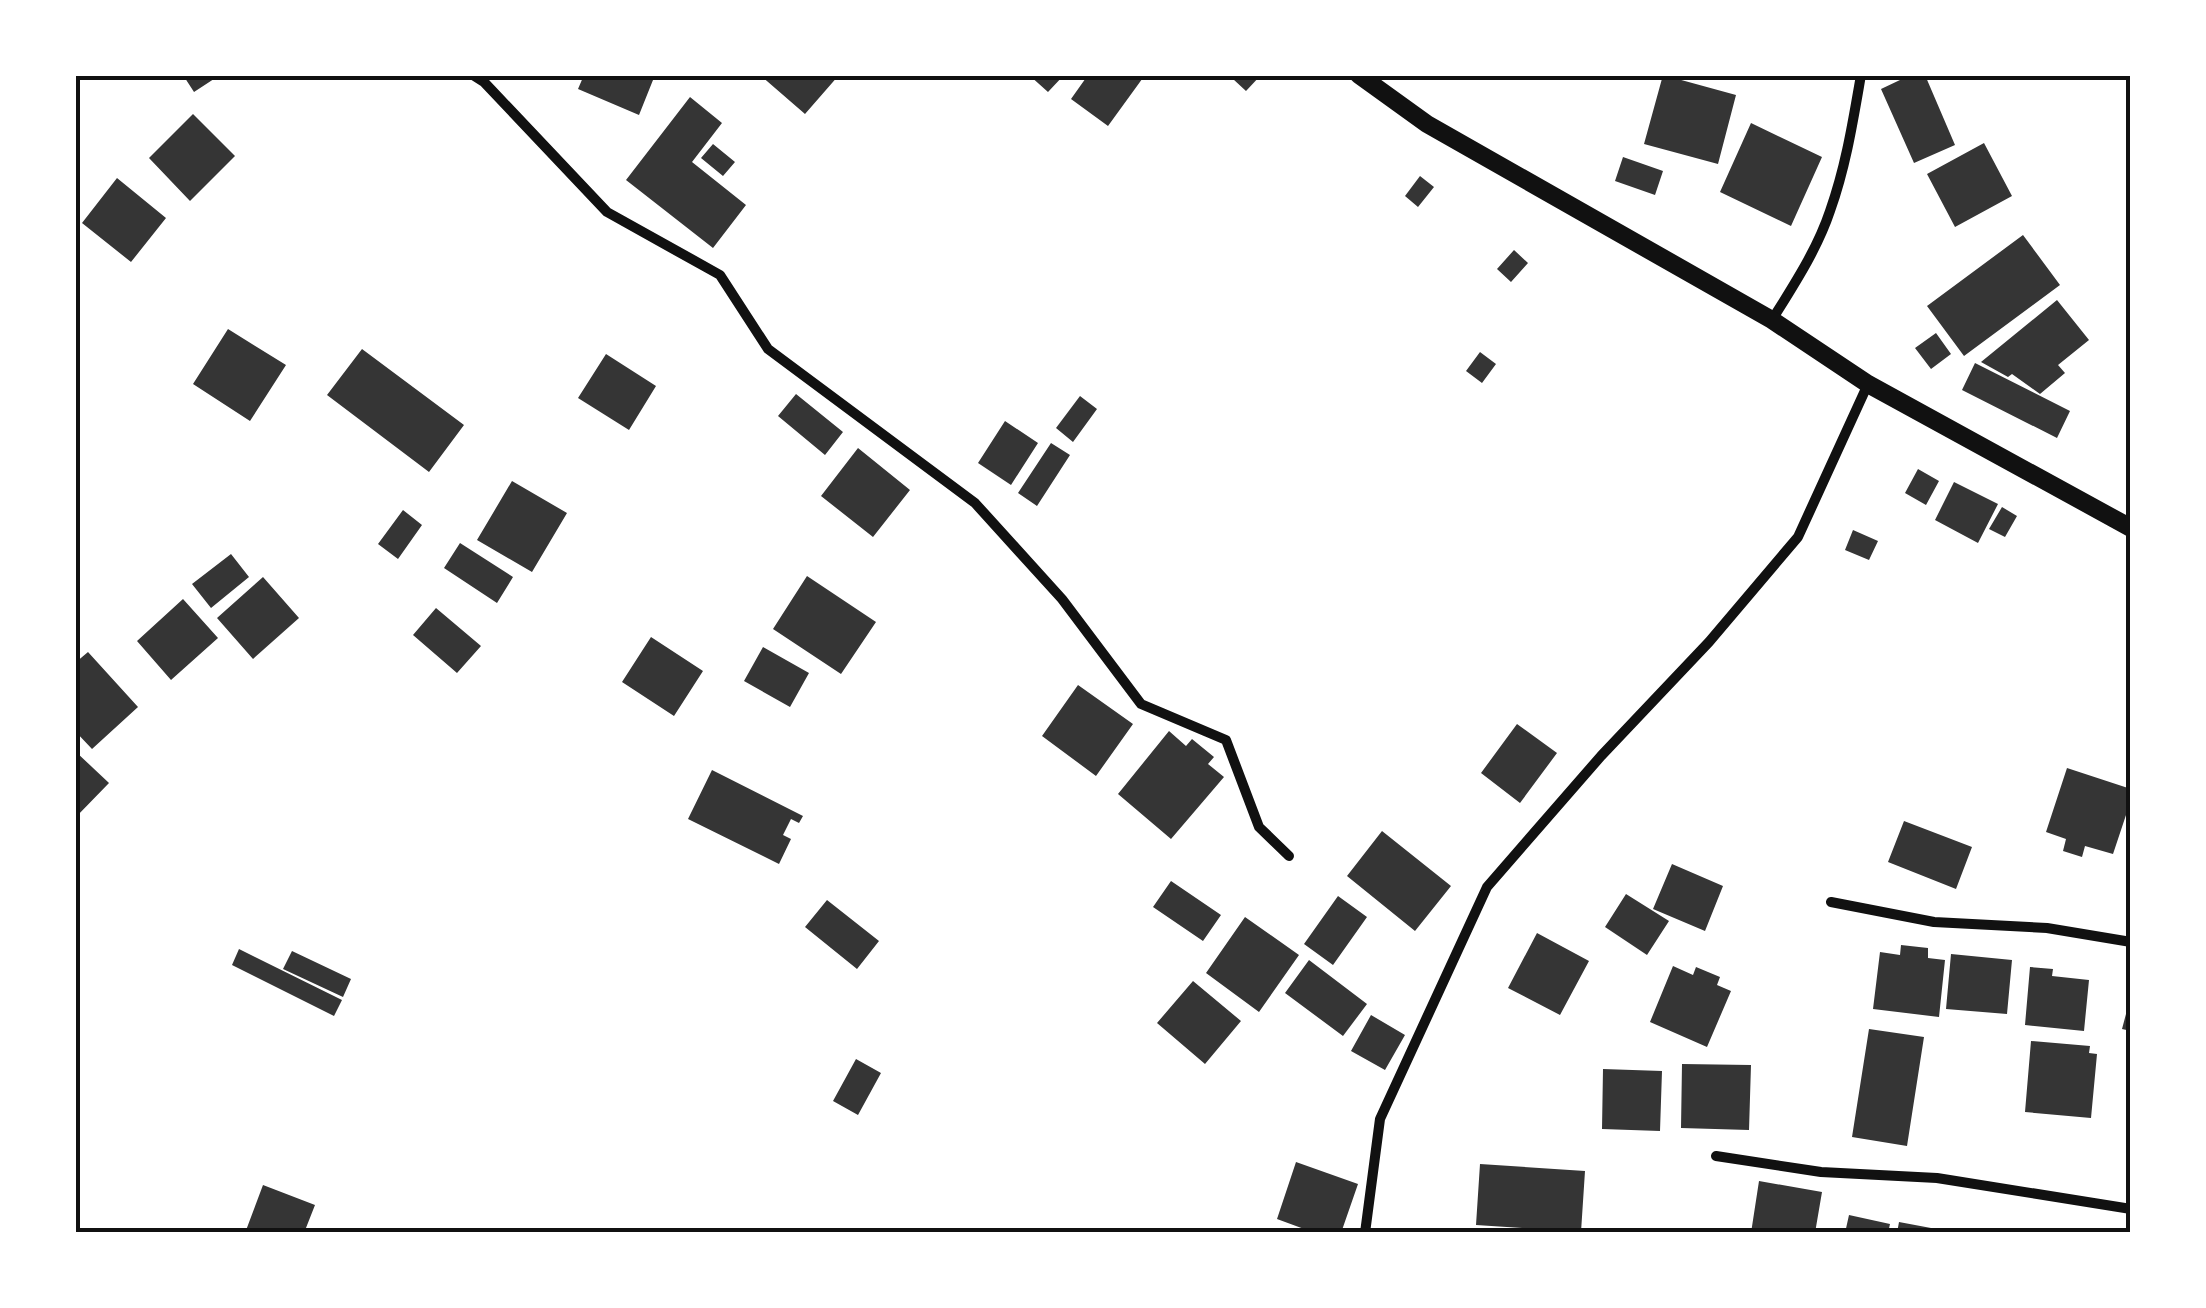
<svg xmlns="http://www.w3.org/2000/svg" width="2206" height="1308" viewBox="0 0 2206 1308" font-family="'Space Grotesk',sans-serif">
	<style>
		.building { fill: #353535 }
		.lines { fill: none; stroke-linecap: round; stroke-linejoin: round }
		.minor { stroke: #111; stroke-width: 10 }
		.tertiary { stroke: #111; stroke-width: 18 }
		.neatline { fill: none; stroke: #111; stroke-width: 4 }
	</style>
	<rect width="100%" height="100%" fill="#fff"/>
	<!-- building -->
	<path class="building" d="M 183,75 L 220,75 L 194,92 Z
		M 584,75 L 655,75 L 639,115 L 578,89 Z
		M 760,75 L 839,75 L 805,114 Z
		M 1029,75 L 1064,75 L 1048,92 Z
		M 1088,75 L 1145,75 L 1108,126 L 1071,99 Z
		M 1237,75 L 1261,75 L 1246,91 L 1233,79 Z
		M 1663,75 L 1736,95 L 1718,164 L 1644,144 Z
		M 1898,75 L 1925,75 L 1955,145 L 1914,163 L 1881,89 L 1900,80 Z
		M 690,97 L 722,123 L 692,162 L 746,205 L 713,248 L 626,180 Z
		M 193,114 L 235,156 L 190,201 L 149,158 Z
		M 1751,123 L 1822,157 L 1791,226 L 1720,192 Z
		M 1984,143 L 2012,196 L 1955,227 L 1927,174 Z
		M 713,144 L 735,162 L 723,176 L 701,158 Z
		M 1623,157 L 1663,171 L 1655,195 L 1615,181 Z
		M 1420,176 L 1434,187 L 1418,207 L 1405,196 Z
		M 117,178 L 166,218 L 131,262 L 82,223 Z
		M 2023,235 L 2060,285 L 1964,356 L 1927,306 Z
		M 1514,250 L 1528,263 L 1511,282 L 1497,269 Z
		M 2057,300 L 2089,340 L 2058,365 L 2065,373 L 2040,394 L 2012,374 L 2008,377 L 1981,362 Z
		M 228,329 L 286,365 L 250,421 L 193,384 Z
		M 1936,333 L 1951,354 L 1931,369 L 1915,348 Z
		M 362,349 L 464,425 L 429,472 L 327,395 Z
		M 1480,352 L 1496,364 L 1482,383 L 1466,371 Z
		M 606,354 L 656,386 L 629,430 L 578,398 Z
		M 1975,363 L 2070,411 L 2057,438 L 1962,390 Z
		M 796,394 L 843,432 L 825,455 L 778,416 Z
		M 1080,396 L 1097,409 L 1073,442 L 1056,428 Z
		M 1005,421 L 1038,443 L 1011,485 L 978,463 Z
		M 1051,443 L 1070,455 L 1037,506 L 1018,493 Z
		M 858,448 L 910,490 L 873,537 L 821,496 Z
		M 1918,469 L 1939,481 L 1926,505 L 1905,493 Z
		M 512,481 L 567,513 L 532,572 L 477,540 Z
		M 1954,482 L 1998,504 L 1978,543 L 1935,520 Z
		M 2002,507 L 2017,516 L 2005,537 L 1989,529 Z
		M 403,510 L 422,525 L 398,559 L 378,544 Z
		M 1853,530 L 1878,541 L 1869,560 L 1845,550 Z
		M 460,543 L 513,577 L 497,603 L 444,568 Z
		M 231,554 L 249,577 L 211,608 L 192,584 Z
		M 807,576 L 876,622 L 841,674 L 773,629 Z
		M 263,577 L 299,618 L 253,659 L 217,618 Z
		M 183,599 L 218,638 L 171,680 L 137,641 Z
		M 436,608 L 481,646 L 457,673 L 413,635 Z
		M 651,637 L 703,671 L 674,716 L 622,682 Z
		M 763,647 L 809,673 L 790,707 L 744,681 Z
		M 88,652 L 138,707 L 92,749 L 75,731 L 75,663 Z
		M 1078,685 L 1133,724 L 1096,776 L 1042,736 Z
		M 1517,724 L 1557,753 L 1520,803 L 1481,773 Z
		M 1169,731 L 1186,746 L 1192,739 L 1214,757 L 1208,764 L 1224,777 L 1171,839 L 1118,794 Z
		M 75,751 L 109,783 L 75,818 Z
		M 2067,768 L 2131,789 L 2131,800 L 2113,854 L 2085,846 L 2082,857 L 2063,851 L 2066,839 L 2046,832 Z
		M 712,770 L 803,816 L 799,823 L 791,819 L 783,835 L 791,839 L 779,864 L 688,819 Z
		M 1904,821 L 1972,847 L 1956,889 L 1888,862 Z
		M 1382,831 L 1451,886 L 1415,931 L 1347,876 Z
		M 1672,864 L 1723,886 L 1705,931 L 1653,909 Z
		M 1171,881 L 1221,915 L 1203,941 L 1153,907 Z
		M 1626,894 L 1669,921 L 1647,955 L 1605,927 Z
		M 1338,896 L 1367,917 L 1333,965 L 1304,944 Z
		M 827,900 L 879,941 L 857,969 L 805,927 Z
		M 1245,917 L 1299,955 L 1259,1012 L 1206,973 Z
		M 1537,933 L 1589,961 L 1560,1015 L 1508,988 Z
		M 1901,945 L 1928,948 L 1928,958 L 1945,960 L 1939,1017 L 1873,1009 L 1880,952 L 1900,955 Z
		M 239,949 L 342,1000 L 334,1016 L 232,965 Z
		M 292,951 L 351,979 L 343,997 L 283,969 Z
		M 1951,954 L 2012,960 L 2007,1014 L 1946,1009 Z
		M 1309,960 L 1367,1004 L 1343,1036 L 1285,993 Z
		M 1673,966 L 1693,975 L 1696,967 L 1720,977 L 1717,985 L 1731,991 L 1707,1047 L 1650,1022 Z
		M 2030,967 L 2053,969 L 2052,976 L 2089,980 L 2084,1031 L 2025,1025 Z
		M 1193,981 L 1241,1021 L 1205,1064 L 1157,1023 Z
		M 2130,999 L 2131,999 L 2131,1031 L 2122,1029 Z
		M 1371,1015 L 1405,1035 L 1385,1070 L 1351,1051 Z
		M 1869,1029 L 1924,1037 L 1907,1146 L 1852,1137 Z
		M 2031,1041 L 2090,1046 L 2089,1053 L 2097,1054 L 2091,1118 L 2025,1112 Z
		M 856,1059 L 881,1073 L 858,1115 L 833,1101 Z
		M 1682,1064 L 1751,1065 L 1749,1130 L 1681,1128 Z
		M 1603,1069 L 1662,1071 L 1660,1131 L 1602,1129 Z
		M 1296,1162 L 1358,1184 L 1341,1233 L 1315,1233 L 1277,1219 Z
		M 1480,1164 L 1585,1171 L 1581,1232 L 1476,1225 Z
		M 1759,1181 L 1822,1192 L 1815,1233 L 1751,1233 Z
		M 263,1185 L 315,1205 L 304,1233 L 245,1233 Z
		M 1849,1215 L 1890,1224 L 1888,1233 L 1845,1233 Z
		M 1899,1222 L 1931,1228 L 1930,1233 L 1897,1233 Z"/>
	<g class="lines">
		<!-- minor -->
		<path class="minor" d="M 473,75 L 484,82 L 607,212 L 720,275 L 768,349 L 975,503 L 1062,599 L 1141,704 L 1226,740 L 1259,827 L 1289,856
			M 1772,320 C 1793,286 1817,250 1830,211 C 1846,166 1853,121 1861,75
			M 1831,902 L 1934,922 L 2047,928 L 2131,942
			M 1716,1156 L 1821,1172 L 1937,1178 L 2131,1209
			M 1365,1233 L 1380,1119 L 1487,887 L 1601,756 L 1709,642 L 1798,537 L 1868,384"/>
		<!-- tertiary -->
		<path class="tertiary" d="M 1359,75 L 1427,124 L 1772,320 L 1868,384 L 2131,528"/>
	</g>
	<!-- border -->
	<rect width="2206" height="1308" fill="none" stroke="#ffffff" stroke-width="155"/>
	<rect x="78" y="78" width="2050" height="1152" class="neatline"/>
</svg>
